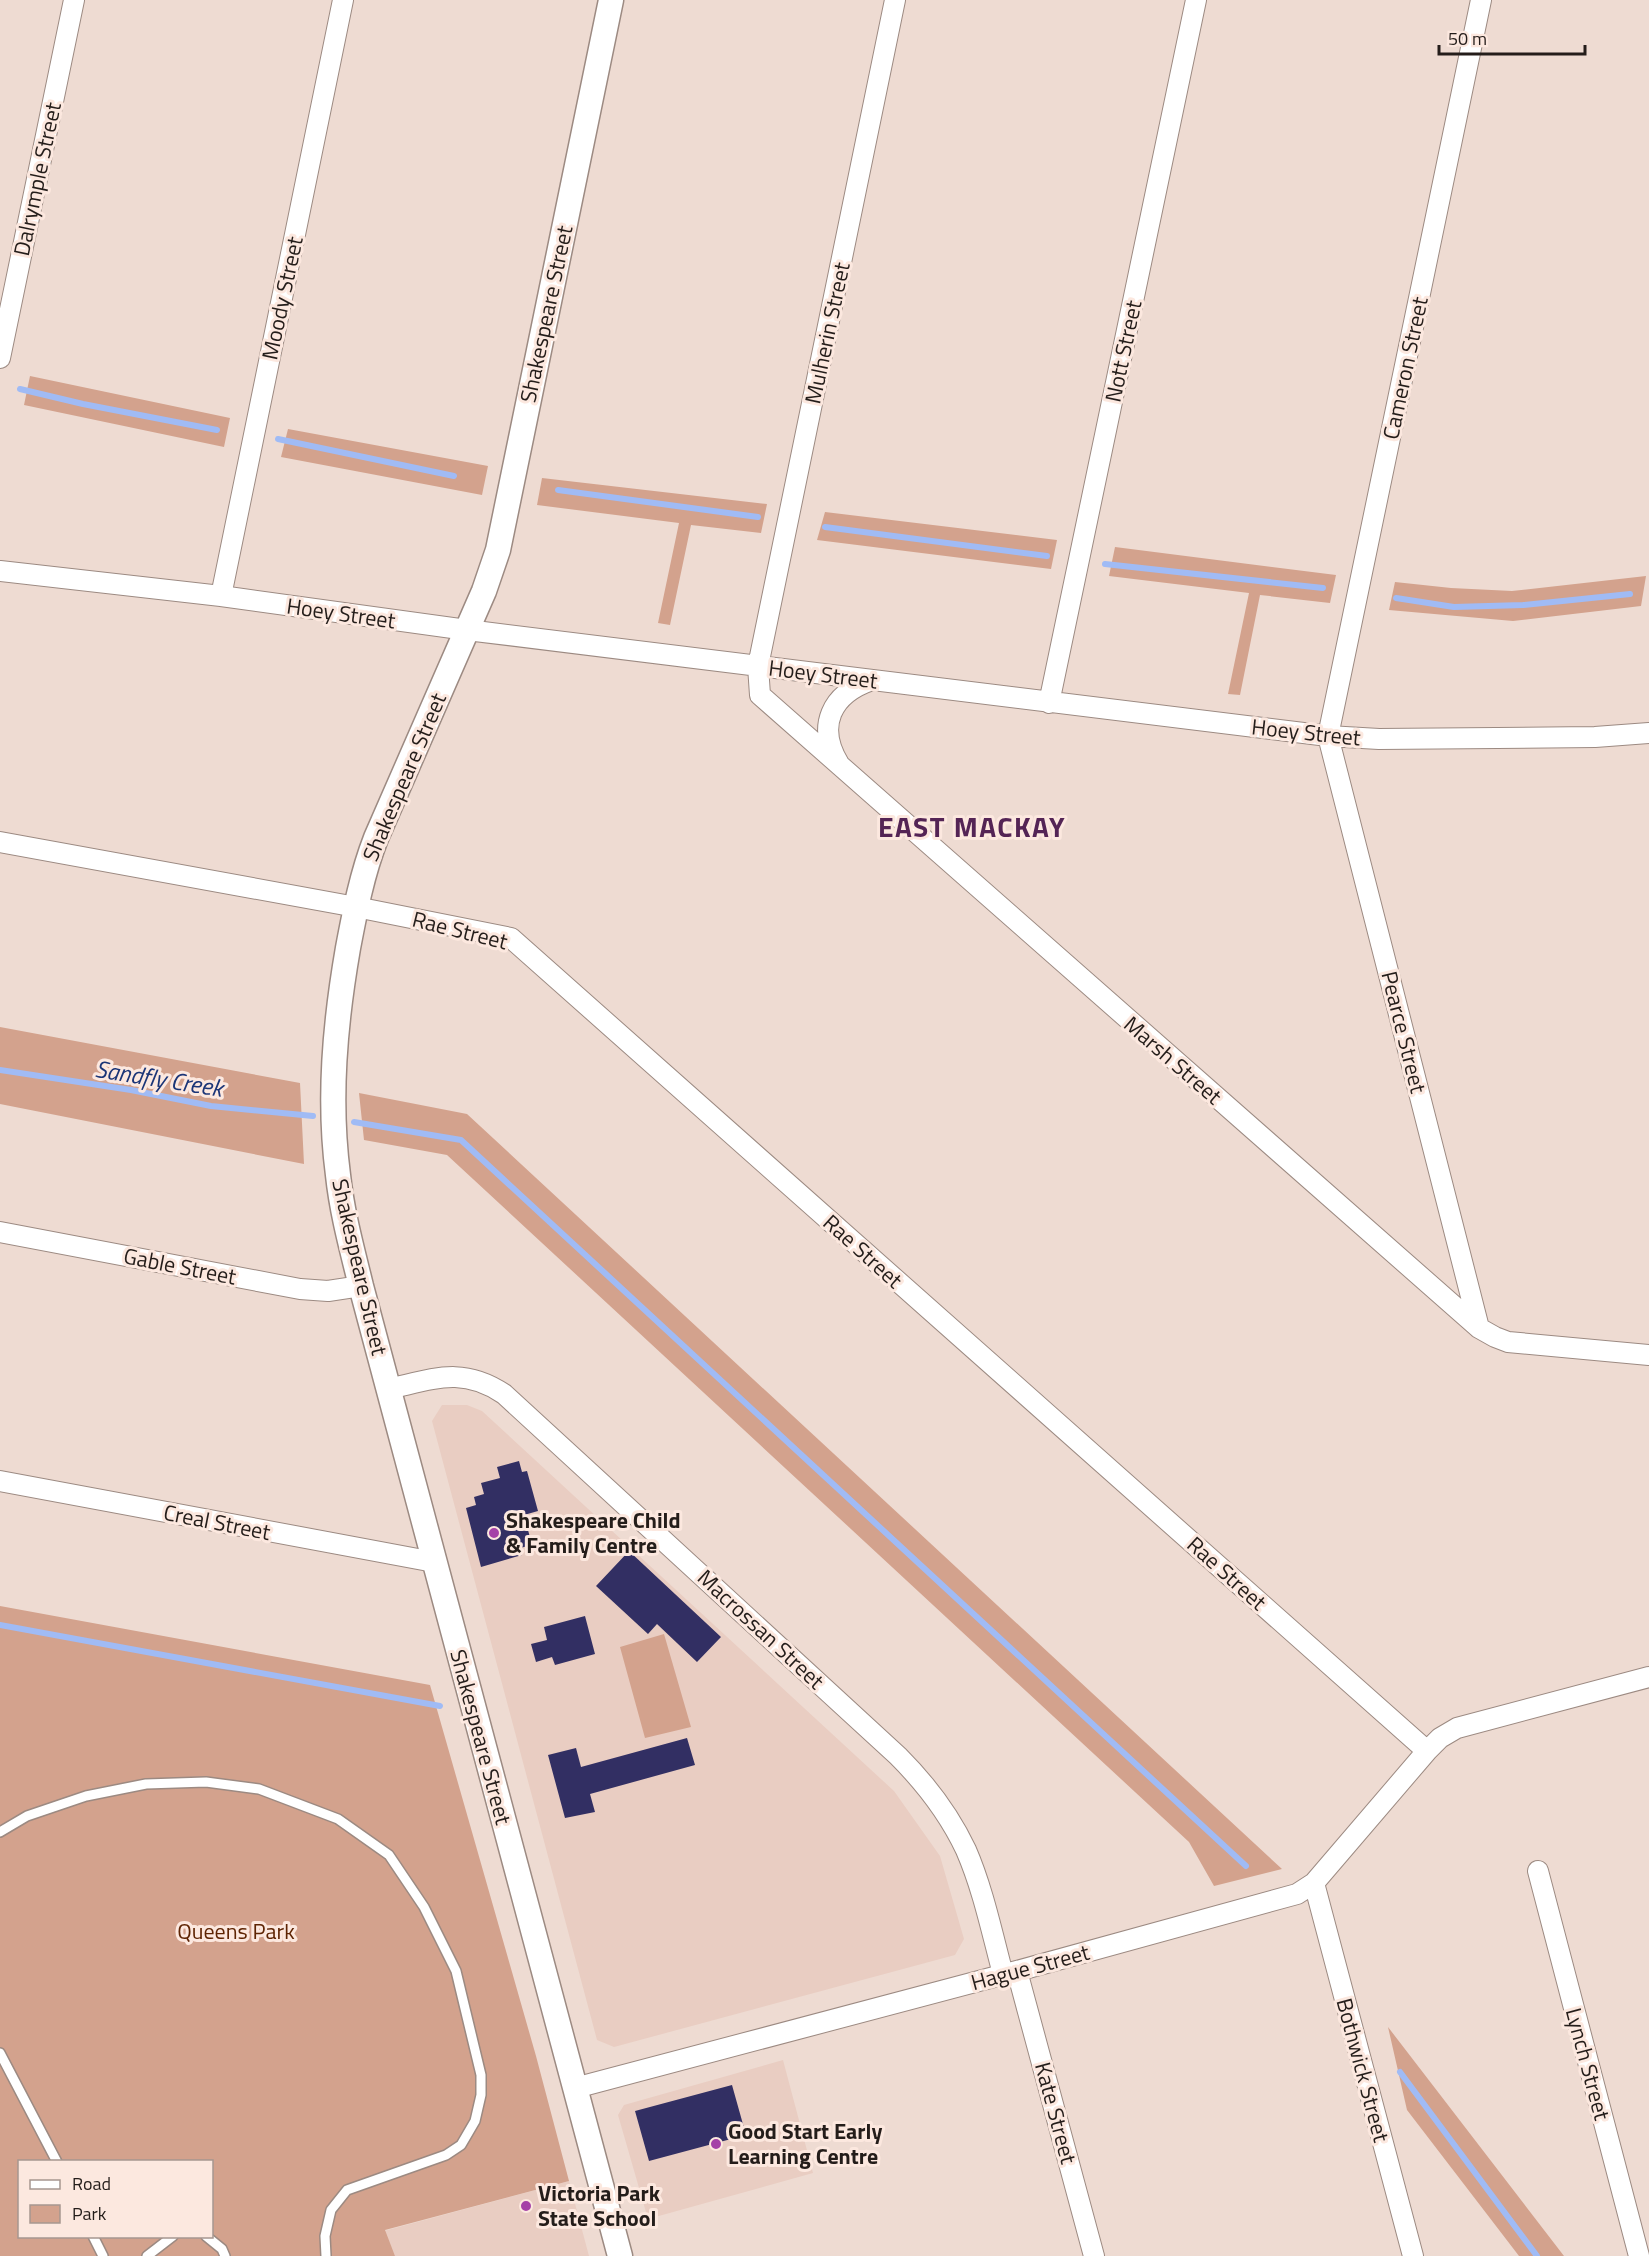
<svg xmlns="http://www.w3.org/2000/svg" width="1649" height="2256" viewBox="0 0 1649 2256" font-family="'Titillium Web',sans-serif">
	<style>
		.built { fill: #e9cdc2 }
		.green { fill: #d3a28d; fill-rule: evenodd }
		.lines { fill: none; stroke-linecap: round; stroke-linejoin: round }
		.stream { stroke: #a0bbf5; stroke-width: 6 }
		.building { fill: #322f63 }
		.service-casing { stroke: #9c8a82; stroke-width: 12 }
		.minor-casing { stroke: #9c8a82; stroke-width: 22 }
		.tertiary-casing { stroke: #9c8a82; stroke-width: 27 }
		.service { stroke: #fff; stroke-width: 9 }
		.minor { stroke: #fff; stroke-width: 20 }
		.tertiary { stroke: #fff; stroke-width: 24 }
		.poi-dot { fill: #a541a7; stroke: #fce8df; stroke-width: 2 }
		.labels { text-anchor: middle; dominant-baseline: central; stroke-width: 6; stroke-linejoin: round; paint-order: stroke }
		.street-label { font-size: 22px; fill: #241d1a; stroke: #fce8df }
		.poi-label { font-size: 22px; font-weight: bold; fill: #241d1a; stroke: #fce8df; text-anchor: start }
		.park-label { font-size: 22px; fill: #5e2403; stroke: #fce8df }
		.water-label { font-size: 24px; font-style: italic; fill: #1b3577; stroke: #fce8df }
		.district-label { font-size: 28px; font-weight: bold; letter-spacing: 1.5px; fill: #542455; stroke: #fce8df }
	</style>
	<rect width="100%" height="100%" fill="#eedbd2"/>
	<!-- built -->
	<path class="built" d="M 442,1405 L 467,1405 L 482,1411 L 894,1791 L 940,1856 L 964,1939 L 955,1955 L 614,2047 L 597,2040 L 432,1421 Z
		M 783,2060 L 813,2173 L 648,2219 L 618,2115 L 624,2105 Z
		M 569,2181 L 589,2256 L 395,2256 L 384,2231 Z"/>
	<!-- green -->
	<path class="green" d="M 30,376 L 230,418 L 224,447 L 24,405 Z
		M 288,429 L 488,466 L 482,495 L 281,457 Z
		M 542,478 L 767,504 L 761,533 L 691,525 L 670,625 L 658,623 L 679,523 L 537,505 Z
		M 825,512 L 1057,540 L 1051,569 L 817,540 Z
		M 1115,547 L 1336,575 L 1330,603 L 1260,595 L 1240,695 L 1228,694 L 1249,593 L 1109,576 Z
		M 1646,576 L 1641,606 L 1513,621 L 1389,610 L 1395,582 L 1451,588 L 1512,591 Z
		M 0,1027 L 300,1083 L 304,1164 L 0,1104 Z
		M 359,1093 L 467,1114 L 1282,1869 L 1214,1886 L 1189,1842 L 447,1155 L 364,1140 Z
		M 0,1606 L 430,1685 L 536,2056 L 569,2181 L 385,2230 L 395,2256 L 0,2256 ZM 20,2162 L 212,2162 L 212,2236 L 20,2236 Z
		M 664,1634 L 691,1727 L 645,1738 L 620,1647 Z
		M 1388,2027 L 1564,2256 L 1519,2256 L 1407,2110 Z"/>
	<g class="lines">
		<!-- stream -->
		<path class="stream" d="M 20,389 L 83,404 L 217,430
			M 278,439 L 454,476
			M 558,490 L 758,517
			M 825,527 L 1047,556
			M 1105,564 L 1323,588
			M 1396,598 L 1454,607 L 1523,605 L 1630,594
			M 0,1070 L 131,1090 L 211,1106 L 313,1116
			M 354,1122 L 461,1140 L 1246,1866
			M 0,1625 L 440,1706
			M 1400,2072 L 1537,2256"/>
	</g>
	<!-- building -->
	<path class="building" d="M 519,1461 L 522,1472 L 527,1471 L 538,1511 L 524,1515 L 532,1545 L 520,1548 L 522,1555 L 481,1567 L 466,1508 L 476,1505 L 474,1497 L 484,1494 L 481,1483 L 500,1478 L 497,1467 Z
		M 629,1551 L 721,1637 L 697,1662 L 657,1624 L 648,1634 L 596,1586 Z
		M 585,1616 L 595,1654 L 555,1665 L 552,1657 L 536,1662 L 531,1644 L 547,1640 L 544,1627 Z
		M 687,1738 L 695,1765 L 590,1794 L 595,1812 L 565,1818 L 548,1755 L 576,1748 L 581,1767 Z
		M 732,2085 L 746,2135 L 649,2161 L 635,2111 Z"/>
	<g class="lines">
		<defs>
			<path id="service" d="M 0,1832 L 27,1816 L 86,1796 L 146,1784 L 206,1782 L 259,1789 L 338,1819 L 389,1855 L 424,1907 L 456,1971 L 481,2075 L 481,2095 L 475,2121 L 461,2145 L 446,2155 L 347,2190 L 331,2210 L 325,2236 L 326,2256
				M 0,2053 L 57,2162
				M 93,2236 L 103,2256
				M 206,2236 L 222,2249 L 225,2256
				M 147,2256 L 173,2236"/>
			<path id="minor" d="M 895,0 L 758,666 L 760,695 L 1479,1328 L 1495,1337 L 1508,1342 L 1649,1355
				M 0,358 L 74,0
				M 0,571 L 221,596 L 467,630 L 1328,736 L 1379,739 L 1595,737 L 1649,733
				M 221,596 L 343,0
				M 1049,703 L 1196,0
				M 839,764 C 816,726 831,694 872,680
				M 0,842 L 356,907 L 511,938 L 1427,1751 L 1440,1738 L 1457,1728 L 1649,1677
				M 0,1232 L 300,1289 L 328,1291 L 361,1286
				M 1479,1328 L 1328,736 L 1481,0
				M 388,1389 C 434,1379 462,1366 504,1394 L 898,1756 C 926,1784 949,1814 966,1850 C 983,1889 992,1933 1003,1974
				M 0,1481 L 434,1562
				M 1538,1871 L 1639,2256
				M 1314,1883 L 1413,2256
				M 1017,1971 L 1094,2256
				M 575,2088 L 1017,1971 L 1297,1894 L 1314,1883 L 1427,1751"/>
			<path id="tertiary" d="M 611,0 L 498,550 L 484,591 L 376,838 C 362,874 355,911 348,948 C 335,1023 328,1099 338,1175 C 342,1213 352,1249 361,1286 L 620,2256"/>
		</defs>
		<!-- service casing -->
		<use href="#service" class="service-casing"/>
		<!-- minor casing -->
		<use href="#minor" class="minor-casing"/>
		<!-- tertiary casing -->
		<use href="#tertiary" class="tertiary-casing"/>
		<!-- service -->
		<use href="#service" class="service"/>
		<!-- minor -->
		<use href="#minor" class="minor"/>
		<!-- tertiary -->
		<use href="#tertiary" class="tertiary"/>
	</g>
	<!-- markers -->
	<g class="poi-dot">
		<circle cx="494" cy="1533" r="6"/>
		<circle cx="716" cy="2144" r="6"/>
		<circle cx="526" cy="2206" r="6"/>
	</g>
	<g class="labels">
		<!-- street labels -->
		<g class="street-label">
			<text transform="translate(37 179) rotate(-78)">Dalrymple Street</text>
			<text transform="translate(282 298) rotate(-78)">Moody Street</text>
			<text transform="translate(546 314) rotate(-78)">Shakespeare Street</text>
			<text transform="translate(827 333) rotate(-78)">Mulherin Street</text>
			<text transform="translate(1123 351) rotate(-78)">Nott Street</text>
			<text transform="translate(1405 368) rotate(-78)">Cameron Street</text>
			<text transform="translate(341 613) rotate(8)">Hoey Street</text>
			<text transform="translate(823 674) rotate(7)">Hoey Street</text>
			<text transform="translate(1306 732) rotate(6)">Hoey Street</text>
			<text transform="translate(404 777) rotate(-67)">Shakespeare Street</text>
			<text transform="translate(460 930) rotate(14)">Rae Street</text>
			<text transform="translate(1404 1032) rotate(76)">Pearce Street</text>
			<text transform="translate(1173 1060) rotate(41)">Marsh Street</text>
			<text transform="translate(863 1251) rotate(42)">Rae Street</text>
			<text transform="translate(180 1266) rotate(11)">Gable Street</text>
			<text transform="translate(360 1267) rotate(77)">Shakespeare Street</text>
			<text transform="translate(217 1522) rotate(11)">Creal Street</text>
			<text transform="translate(1227 1573) rotate(42)">Rae Street</text>
			<text transform="translate(761 1629) rotate(43)">Macrossan Street</text>
			<text transform="translate(481 1737) rotate(75)">Shakespeare Street</text>
			<text transform="translate(1030 1967) rotate(-15)">Hague Street</text>
			<text transform="translate(1588 2064) rotate(75)">Lynch Street</text>
			<text transform="translate(1363 2070) rotate(75)">Bothwick Street</text>
			<text transform="translate(1056 2113) rotate(75)">Kate Street</text>
		</g>
		<!-- poi labels -->
		<g class="poi-label">
			<text x="506" y="1520">Shakespeare Child<tspan x="506" dy="25">&amp; Family Centre</tspan></text>
			<text x="728" y="2131">Good Start Early<tspan x="728" dy="25">Learning Centre</tspan></text>
			<text x="538" y="2193">Victoria Park<tspan x="538" dy="25">State School</tspan></text>
		</g>
		<!-- park labels -->
		<g class="park-label">
			<text x="236" y="1931">Queens Park</text>
		</g>
		<!-- water labels -->
		<g class="water-label">
			<text transform="translate(159 1078) rotate(9)">Sandfly Creek</text>
		</g>
		<!-- district labels -->
		<g class="district-label">
			<text x="972" y="826">EAST MACKAY</text>
		</g>
	</g>
	<!-- legend -->
	<rect x="18" y="2160" width="195" height="78" fill="#fce8df" stroke="#a69790" stroke-width="1.5"/>
	<rect x="30" y="2180" width="30" height="9" fill="#ffffff" stroke="#a69790" stroke-width="1.5"/>
	<text x="72" y="2190" font-size="18" fill="#241d1a">Road</text>
	<rect x="30" y="2205" width="30" height="18" fill="#d3a28d" stroke="#a69790" stroke-width="1.5"/>
	<text x="72" y="2220" font-size="18" fill="#241d1a">Park</text>
	<!-- scale -->
	<path d="M1439 45v9h146v-9" fill="none" stroke="#241d1a" stroke-width="3"/>
	<text x="1448" y="45" font-size="18" fill="#241d1a" stroke="#fce8df" stroke-width="4.5" paint-order="stroke">50 m</text>
</svg>
